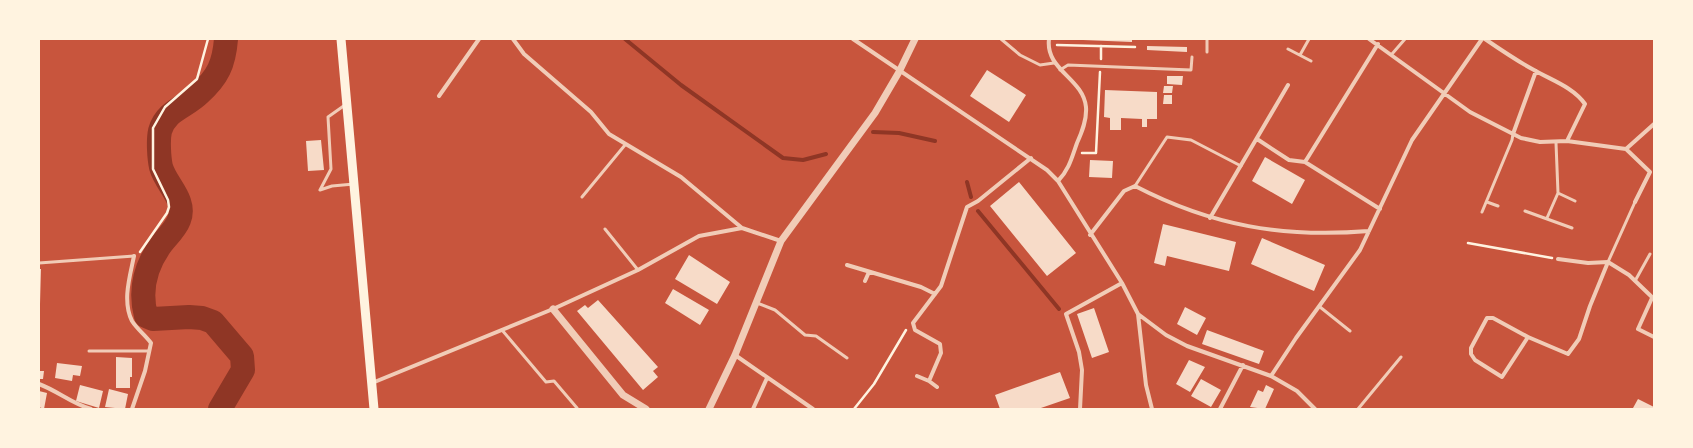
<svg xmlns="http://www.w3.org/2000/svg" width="1693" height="448" viewBox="0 0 1693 448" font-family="'PT Sans Narrow',sans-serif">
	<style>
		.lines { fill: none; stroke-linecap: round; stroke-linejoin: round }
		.stream { stroke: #8f3625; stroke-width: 4 }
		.river { stroke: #8f3625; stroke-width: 24 }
		.building { fill: #f7dbc8 }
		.path { stroke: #fff3e0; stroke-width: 2.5 }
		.service { stroke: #f1ccb7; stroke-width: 3 }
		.minor { stroke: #f1ccb7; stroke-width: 4 }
		.tertiary { stroke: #f1ccb7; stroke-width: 7 }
		.primary { stroke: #fff3e0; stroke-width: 9 }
	</style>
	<rect width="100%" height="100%" fill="#c8553d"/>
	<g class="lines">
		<!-- stream -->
		<path class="stream" d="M 625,39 L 681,85 L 783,158 L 803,160 L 826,154
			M 873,132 L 899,133 L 935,141
			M 967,182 L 971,197
			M 978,211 L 1059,309"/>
		<!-- river -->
		<path class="river" d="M 220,409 L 243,370 L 242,356 L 213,322 L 202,318 L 189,317 L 153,319 L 146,316 C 139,289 146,264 163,242 C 168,236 176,228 179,220 C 187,200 166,185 161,167 C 159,158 158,140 160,131 C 166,110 186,107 199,94 C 218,77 224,64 226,39"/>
	</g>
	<!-- building -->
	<path class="building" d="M 1083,39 L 1132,39 L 1132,42 L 1083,40 Z
		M 1147,46 L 1187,47 L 1187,52 L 1147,50 Z
		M 987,70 L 1026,95 L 1009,122 L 970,96 Z
		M 1167,76 L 1183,76 L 1182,85 L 1167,84 Z
		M 1164,86 L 1173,86 L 1172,93 L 1163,93 Z
		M 1105,90 L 1157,92 L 1157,119 L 1147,119 L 1147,127 L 1142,127 L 1142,119 L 1121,118 L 1121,130 L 1110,130 L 1110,118 L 1104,117 Z
		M 1164,95 L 1172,95 L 1172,104 L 1163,104 Z
		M 321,140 L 324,170 L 308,171 L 306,141 Z
		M 1265,157 L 1305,180 L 1292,204 L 1252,181 Z
		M 1090,160 L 1113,161 L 1112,178 L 1089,177 Z
		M 1019,182 L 1076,253 L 1047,276 L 990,206 Z
		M 1163,224 L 1236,242 L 1229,271 L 1167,256 L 1165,266 L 1154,263 Z
		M 1262,238 L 1325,265 L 1314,291 L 1251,264 Z
		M 689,255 L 730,282 L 717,304 L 675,279 Z
		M 39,269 L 41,269 L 40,304 L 39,304 Z
		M 673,289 L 709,310 L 700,325 L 665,303 Z
		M 598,300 L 658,367 L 653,371 L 658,377 L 643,390 L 577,311 L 585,305 L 588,308 Z
		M 1185,307 L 1206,318 L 1197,335 L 1177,324 Z
		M 1094,308 L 1109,352 L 1092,358 L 1077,314 Z
		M 1207,330 L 1264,351 L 1259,364 L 1202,344 Z
		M 116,357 L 132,358 L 132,377 L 130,377 L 130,388 L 116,388 Z
		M 1189,360 L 1205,367 L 1190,392 L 1176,384 Z
		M 57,363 L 82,366 L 80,376 L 73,375 L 72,381 L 55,378 Z
		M 39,371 L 44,371 L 43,379 L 39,379 Z
		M 1060,372 L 1070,398 L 1038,409 L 1000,409 L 995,395 Z
		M 1201,379 L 1221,390 L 1211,407 L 1191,396 Z
		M 80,385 L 103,391 L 99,408 L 76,401 Z
		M 1266,385 L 1274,389 L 1265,409 L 1250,407 L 1258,390 L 1263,392 Z
		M 109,389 L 128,394 L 125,409 L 105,407 Z
		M 39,391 L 47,393 L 44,409 L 39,407 Z
		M 1638,399 L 1654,407 L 1654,409 L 1633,408 Z"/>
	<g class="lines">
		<!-- path -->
		<path class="path" d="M 1057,45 L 1135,47
			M 1101,59 L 1101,46
			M 1082,153 L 1096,153 L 1100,72
			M 1468,243 L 1552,258
			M 140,252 L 167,213 L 169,207 L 168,200 L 153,169 L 153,128 L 165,107 L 197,79 L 208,39
			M 854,409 L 874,384 L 906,330"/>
		<!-- service -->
		<path class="service" d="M 1001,39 L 1020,55 L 1040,65 L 1054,63
			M 1207,39 L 1207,52
			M 1288,49 L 1311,61
			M 1392,54 L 1405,39
			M 1300,55 L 1309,39
			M 1060,70 L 1068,65 L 1191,70 L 1192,57
			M 1135,186 L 1167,137 L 1191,140 L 1241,166
			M 320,190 L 331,169 L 328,117 L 345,105
			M 320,190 L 332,186 L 354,184
			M 1558,193 L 1575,201
			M 582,197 L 625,145
			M 1487,202 L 1498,206
			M 1525,211 L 1572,228
			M 1482,212 L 1512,140 L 1513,134
			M 1547,218 L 1558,193 L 1556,143
			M 605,229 L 638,270
			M 1608,262 L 1635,202
			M 39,263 L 134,256
			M 1635,281 L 1650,254
			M 757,303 L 775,310 L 805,335 L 816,336 L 847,358
			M 1320,307 L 1350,331
			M 502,330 L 546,382 L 554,381 L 577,408
			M 89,351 L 149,351
			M 1358,409 L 1401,357"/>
		<!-- minor -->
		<path class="minor" d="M 513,39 L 524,54 L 591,112 L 609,134 L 681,177 L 742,228
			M 853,39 L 1047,170 L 1058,181 L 1122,283 L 1138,314 L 1166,335 L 1187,346 L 1271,376 L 1297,391 L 1315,409
			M 1049,39 C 1045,70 1083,78 1086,107 C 1087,120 1082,132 1077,143 C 1072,157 1069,170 1058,181
			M 1369,39 L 1470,112 L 1521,138 L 1540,142 L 1567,141 L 1626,149 L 1654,124
			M 1485,39 C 1501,50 1517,61 1534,70 C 1551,80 1573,87 1585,104 L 1567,141
			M 439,96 L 479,39
			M 1513,134 L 1536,71
			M 1257,139 L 1289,160 L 1305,162 L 1380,209
			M 1626,149 L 1650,172 L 1635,202
			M 1305,162 L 1378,44
			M 1210,218 L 1288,85
			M 1090,235 L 1124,191 L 1135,186 C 1212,226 1283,238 1369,231
			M 1558,259 L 1588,263 L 1608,262 L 1629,275 L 1654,299
			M 847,265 L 921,287 L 935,294
			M 865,281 L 869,272
			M 1652,298 L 1638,329 L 1654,337
			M 1138,314 L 1146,385 L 1152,409
			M 1528,337 L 1502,377 L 1475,360 L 1471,354 L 1471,348 L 1487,318 L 1493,318 L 1528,337 L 1568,354 L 1579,339 L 1590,306 L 1608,262
			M 735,355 L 813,409
			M 917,376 L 929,381
			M 1271,376 L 1296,338 L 1360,250 L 1412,140 L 1482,39
			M 372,383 L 553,309 L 638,270 L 699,236 L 742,228 L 781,241
			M 39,384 C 58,391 72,404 91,409
			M 937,387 L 929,381 L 941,353 L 940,344 L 915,330 L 913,323 L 941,286 L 967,207 L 978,201 L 1031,158
			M 132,409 L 145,371 L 151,343 C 145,335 137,329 132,321 C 122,301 130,276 134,256
			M 753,409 L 767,378
			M 1080,409 L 1082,370 L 1079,352 L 1066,314 L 1122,283
			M 1220,409 L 1243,365"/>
		<!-- tertiary -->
		<path class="tertiary" d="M 553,309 L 623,395 L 646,409
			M 709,409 L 735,355 L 781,241 L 875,113 L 899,72 L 915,39"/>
		<!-- primary -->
		<path class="primary" d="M 341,39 L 374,409"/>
	</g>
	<!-- border -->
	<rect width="1693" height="448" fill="none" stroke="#fff3e0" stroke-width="80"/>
</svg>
